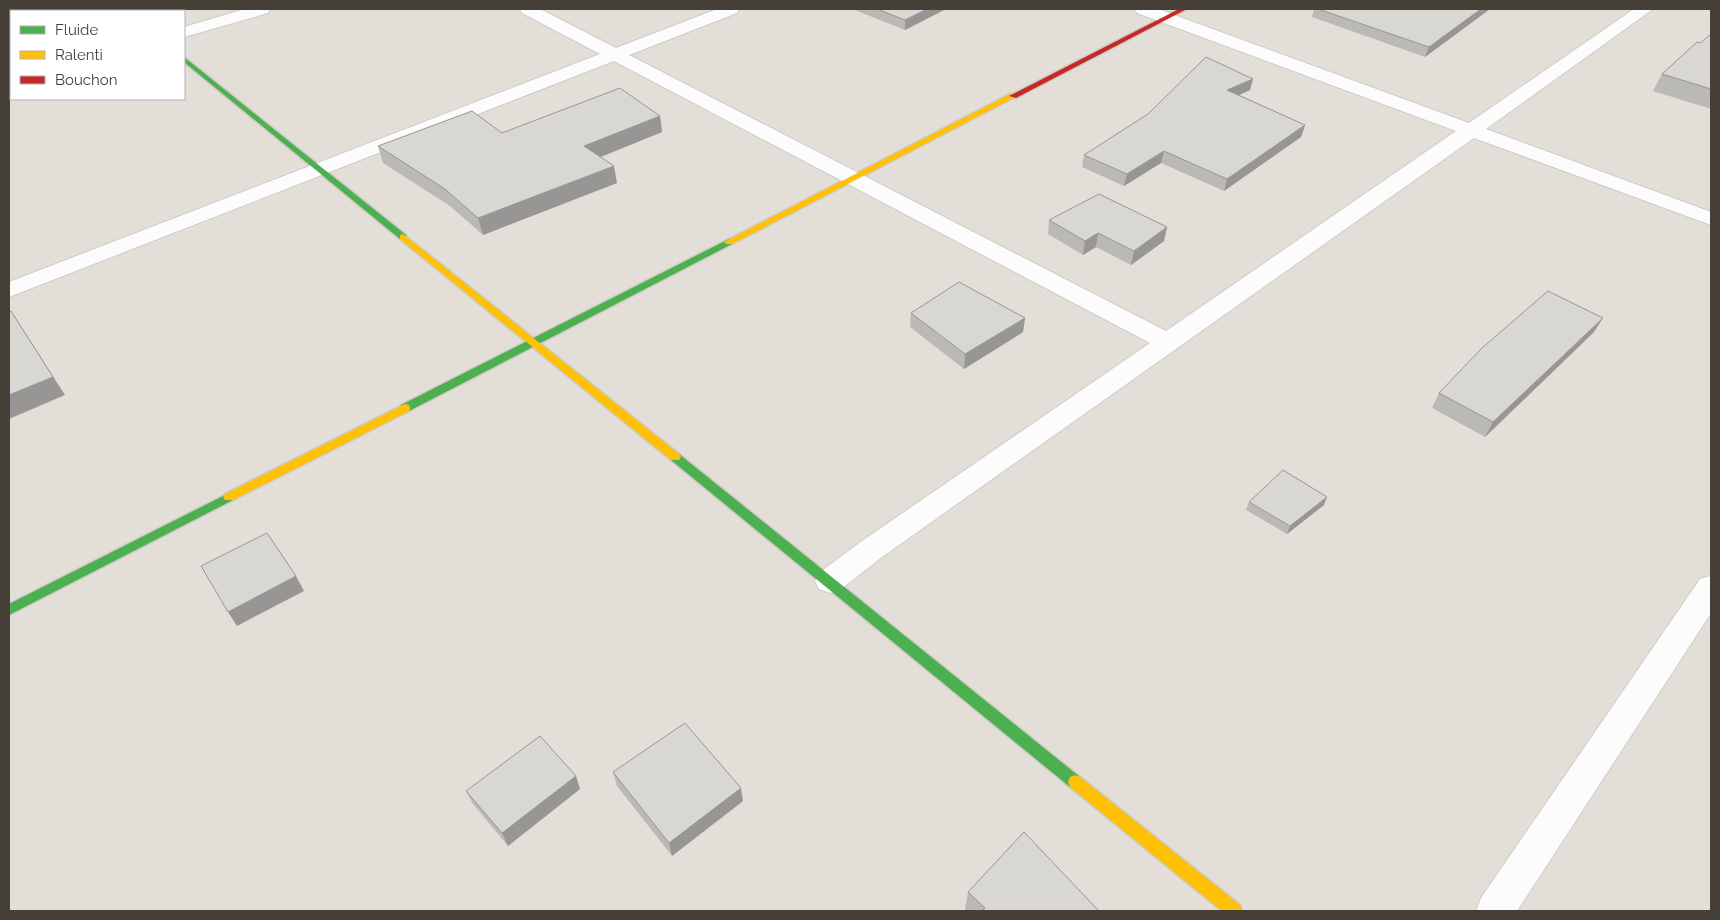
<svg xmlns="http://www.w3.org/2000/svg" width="1720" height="920" viewBox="0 0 1720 920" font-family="Raleway,sans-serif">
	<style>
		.residential { fill: #e3dfd8; fill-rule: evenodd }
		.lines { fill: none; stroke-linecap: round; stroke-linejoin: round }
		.street-casing { stroke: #ceccc8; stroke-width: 2 }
		.fast-casing { stroke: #cecac2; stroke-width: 3 }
		.slow-casing { stroke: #cecac2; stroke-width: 3 }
		.jam-casing { stroke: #cecac2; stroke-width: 3 }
		.street { fill: #fdfcfc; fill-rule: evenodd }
		.fast { fill: #4caf50; fill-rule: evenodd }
		.slow { fill: #ffc107; fill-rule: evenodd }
		.jam { fill: #c62828; fill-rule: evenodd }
		.wall { fill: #bbb9b5 }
		.shaded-wall { fill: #989694 }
		.building { fill: #d9d7d3; stroke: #989694 }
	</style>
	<rect width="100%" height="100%" fill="#f0eeea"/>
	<!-- residential -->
	<path class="residential" d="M 9,9 L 1711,9 L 1711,911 L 9,911 ZM 11,11 L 184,11 L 184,99 L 11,99 Z"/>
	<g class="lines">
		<defs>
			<path id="street" d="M 114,9 L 132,9 L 133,11 L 115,11 Z
				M 245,9 L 270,9 L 268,13 L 184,37 L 184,27 Z
				M 520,9 L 540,9 L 616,48 L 717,9 L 739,9 L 737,13 L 629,55 L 1166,331 L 1456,131 L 1137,13 L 1135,9 L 1158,9 L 1469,123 L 1634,9 L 1653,9 L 1486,129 L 1711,212 L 1711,225 L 1474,138 L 882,557 L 841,589 L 830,593 L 819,589 L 815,581 L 819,573 L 862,541 L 1150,343 L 614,61 L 9,297 L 9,282 L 600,54 L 522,13 Z
				M 11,78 L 11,90 L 9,91 L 9,79 Z
				M 1711,576 L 1711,613 L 1517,911 L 1476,911 L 1481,898 L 1700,579 Z"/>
			<path id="fast" d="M 184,57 L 406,235 L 406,239 L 400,239 L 184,62 Z
				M 729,239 L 732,240 L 732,244 L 409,411 L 401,411 L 400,408 L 401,405 Z
				M 675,453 L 679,454 L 1080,777 L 1082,782 L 1080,787 L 1075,789 L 1070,787 L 671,460 L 669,457 L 671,454 Z
				M 229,493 L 233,494 L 235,497 L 233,500 L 9,615 L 9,604 Z"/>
			<path id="slow" d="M 1010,94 L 1017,96 L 732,244 L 726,244 L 724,242 Z
				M 403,234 L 679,454 L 681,457 L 679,460 L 671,460 L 400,239 L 400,235 Z
				M 405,404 L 409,405 L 410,408 L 409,411 L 233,500 L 225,500 L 223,497 L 225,494 Z
				M 1075,775 L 1080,777 L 1240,905 L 1242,911 L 1222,911 L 1070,787 L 1068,782 L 1070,777 Z"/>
			<path id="jam" d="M 1179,9 L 1187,9 L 1016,98 L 1009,96 Z"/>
		</defs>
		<!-- street casing -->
		<use href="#street" class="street-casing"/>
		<!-- fast casing -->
		<use href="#fast" class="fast-casing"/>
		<!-- slow casing -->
		<use href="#slow" class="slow-casing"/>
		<!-- jam casing -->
		<use href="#jam" class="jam-casing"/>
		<!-- street -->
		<use href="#street" class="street"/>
		<!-- fast -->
		<use href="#fast" class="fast"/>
		<!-- slow -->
		<use href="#slow" class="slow"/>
		<!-- jam -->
		<use href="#jam" class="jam"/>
	</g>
	<!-- wall -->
	<path class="wall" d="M 852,9 L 946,9 L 905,30 Z
		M 1314,9 L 1490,9 L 1425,57 L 1312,17 Z
		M 1711,34 L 1711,109 L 1653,91 L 1662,74 Z
		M 1253,79 L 1250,90 L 1239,95 L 1305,125 L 1301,137 L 1224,191 L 1161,163 L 1124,186 L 1082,167 L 1084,155 Z
		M 660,116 L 662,132 L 601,157 L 617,183 L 483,235 L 450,206 L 383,163 L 378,146 Z
		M 1049,220 L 1167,227 L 1164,241 L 1131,265 L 1096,247 L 1083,255 L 1048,234 Z
		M 911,313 L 1025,318 L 1023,332 L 964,369 L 910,327 Z
		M 1594,332 L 1485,437 L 1432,408 L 1439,393 Z
		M 1249,502 L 1324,505 L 1287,534 L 1246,510 Z
		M 613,772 L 743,801 L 672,856 L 617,786 Z
		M 580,789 L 508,846 L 473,804 L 466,791 Z
		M 968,892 L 1099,911 L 967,911 L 965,909 Z"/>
	<!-- shaded-wall -->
	<path class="shaded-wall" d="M 30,9 L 57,9 L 48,11 L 31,11 Z
		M 927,9 L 946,9 L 905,30 L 905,20 Z
		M 1481,9 L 1490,9 L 1425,57 L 1429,47 Z
		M 9,21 L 11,21 L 11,39 L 9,40 Z
		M 1253,79 L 1250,90 L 1224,102 L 1227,90 Z
		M 660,116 L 662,132 L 588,162 L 584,146 Z
		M 1305,125 L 1301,137 L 1224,191 L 1227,179 Z
		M 1164,151 L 1161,163 L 1124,186 L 1127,174 Z
		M 614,166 L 617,183 L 483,235 L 478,218 Z
		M 1167,227 L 1164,241 L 1131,265 L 1134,251 Z
		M 1098,233 L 1096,247 L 1083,255 L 1085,241 Z
		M 11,311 L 65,395 L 9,419 L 9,395 Z
		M 1025,318 L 1023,332 L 964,369 L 965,354 Z
		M 1603,318 L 1594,332 L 1485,437 L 1493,422 Z
		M 1327,497 L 1324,505 L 1287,534 L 1290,526 Z
		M 296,576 L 304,591 L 237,626 L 228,612 Z
		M 576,776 L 580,789 L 508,846 L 502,833 Z
		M 741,788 L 743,801 L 672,856 L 669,843 Z"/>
	<!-- building -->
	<path class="building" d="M 9,9 L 37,9 L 40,11 L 11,11 L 11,21 L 9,21 Z
		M 877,9 L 927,9 L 905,20 Z
		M 1318,9 L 1481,9 L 1429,47 Z
		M 1711,34 L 1711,89 L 1662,74 L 1697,42 L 1700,43 Z
		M 1206,57 L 1253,79 L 1227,90 L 1305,125 L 1227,179 L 1164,151 L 1127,174 L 1084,155 L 1148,114 Z
		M 620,88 L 660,116 L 584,146 L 614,166 L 478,218 L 445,189 L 378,146 L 472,111 L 502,133 Z
		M 1099,194 L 1167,227 L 1134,251 L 1098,233 L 1085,241 L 1049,220 Z
		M 959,282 L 1025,318 L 965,354 L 911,313 Z
		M 1548,291 L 1603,318 L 1493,422 L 1439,393 L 1482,348 Z
		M 11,311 L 53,377 L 9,395 L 9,312 Z
		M 1283,470 L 1327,497 L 1290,526 L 1249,502 Z
		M 267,533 L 296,576 L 228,612 L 201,566 Z
		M 685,723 L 741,788 L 669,843 L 613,772 Z
		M 540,736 L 576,776 L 502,833 L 466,791 Z
		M 1024,832 L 1099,911 L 981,911 L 985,908 L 968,892 Z"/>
	<!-- border -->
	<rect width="1720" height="920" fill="none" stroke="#453f37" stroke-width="20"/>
	<!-- legend -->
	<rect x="10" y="10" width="175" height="90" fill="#ffffff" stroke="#b5b2af"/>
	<rect x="20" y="26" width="25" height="8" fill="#4caf50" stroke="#b5b2af"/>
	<text x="55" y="35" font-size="15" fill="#453f37">Fluide</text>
	<rect x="20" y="51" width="25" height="8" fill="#ffc107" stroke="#b5b2af"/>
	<text x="55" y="60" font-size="15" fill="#453f37">Ralenti</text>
	<rect x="20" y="76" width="25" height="8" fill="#c62828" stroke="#b5b2af"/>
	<text x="55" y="85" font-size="15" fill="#453f37">Bouchon</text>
</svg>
